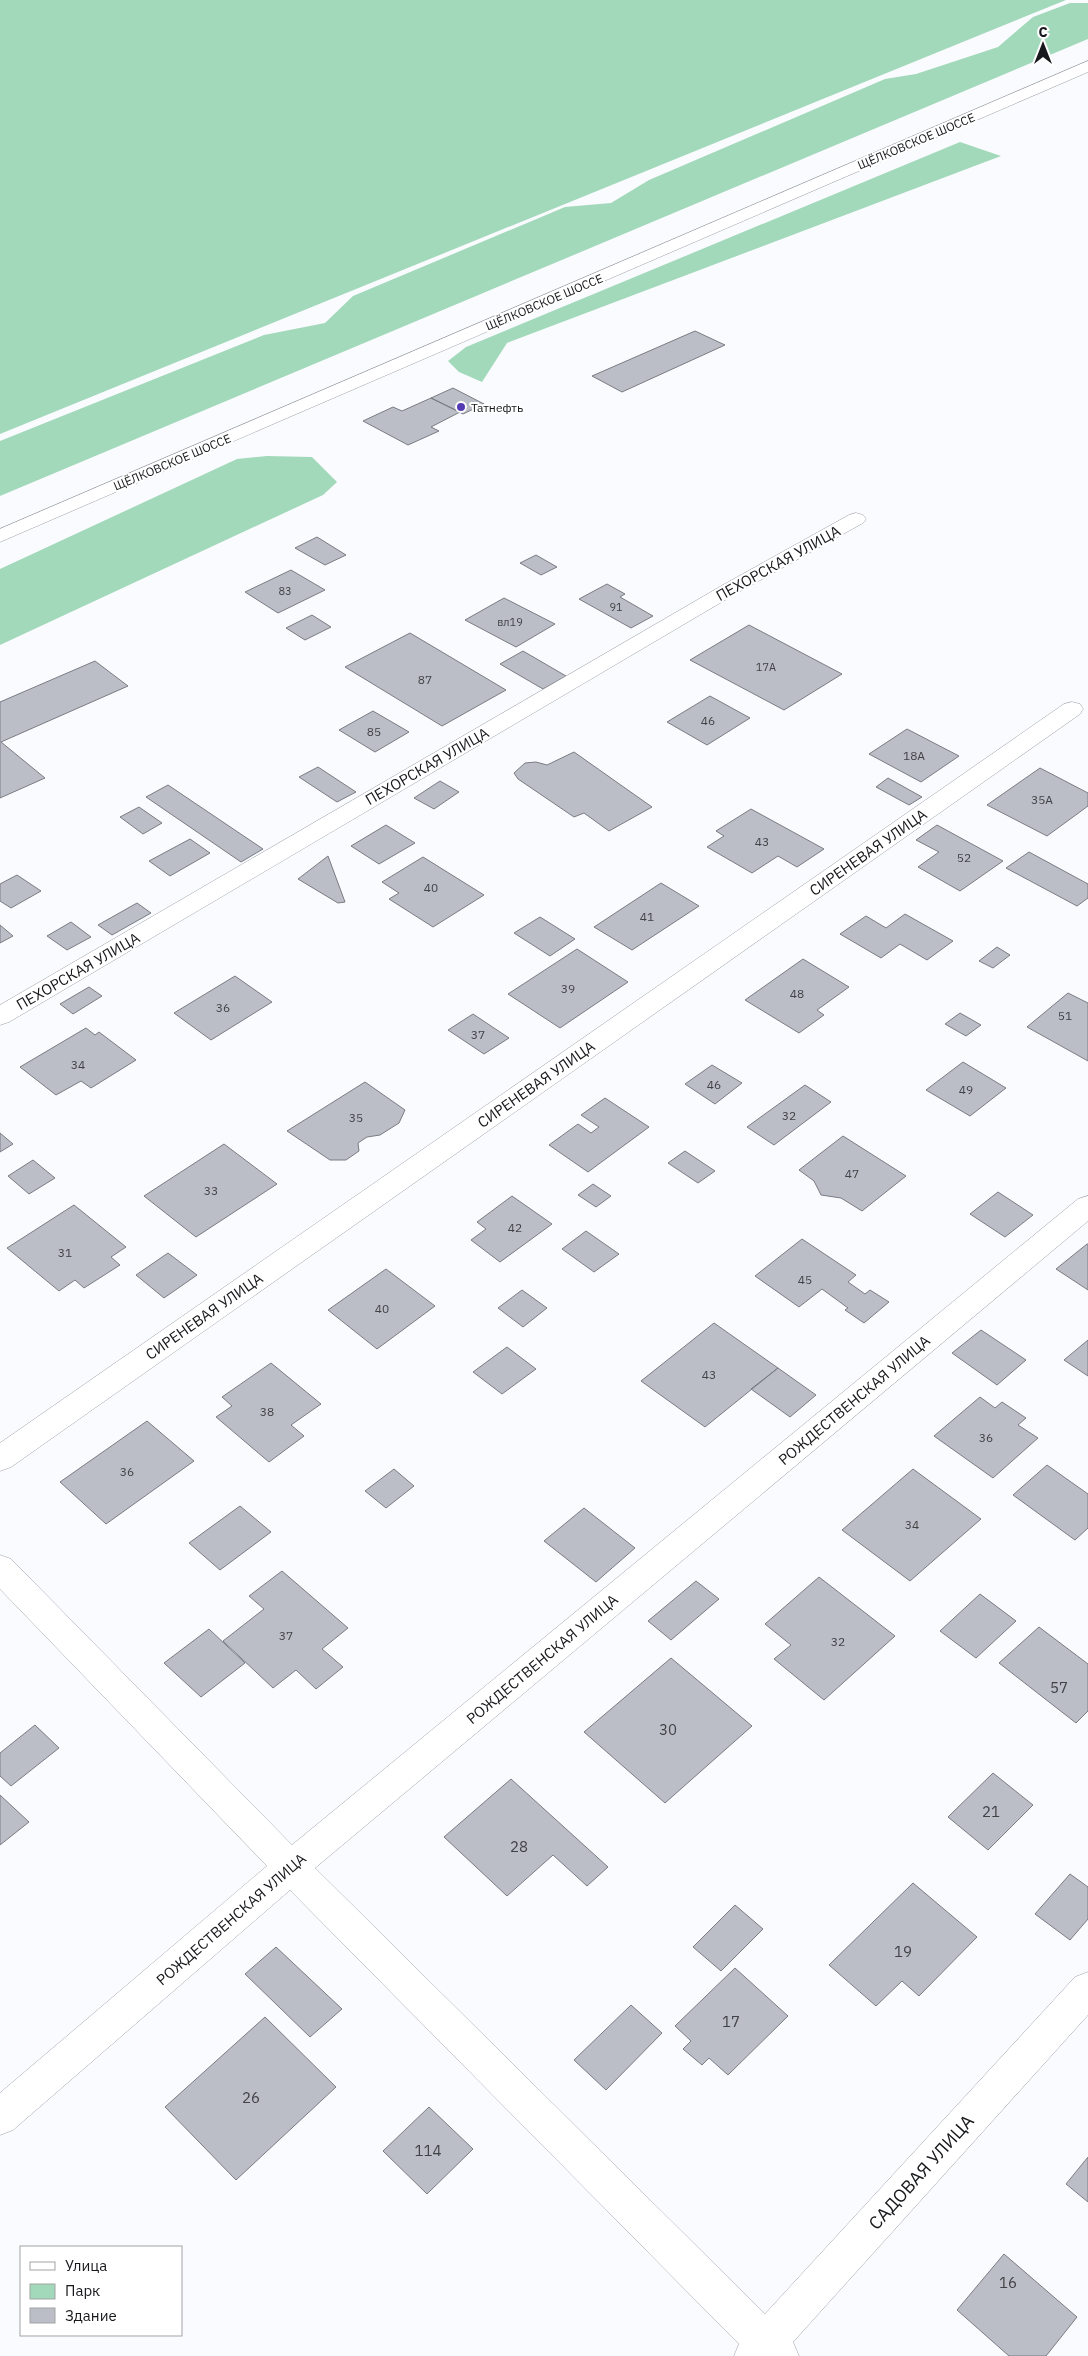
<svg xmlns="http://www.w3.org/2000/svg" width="1088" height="2356" viewBox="0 0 1088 2356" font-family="'IBM Plex Sans',sans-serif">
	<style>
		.green { fill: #a3d9bb }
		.building { fill: #bbbec6; stroke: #7a7c84 }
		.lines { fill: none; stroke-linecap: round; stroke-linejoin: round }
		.minor-casing { stroke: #9d9fa7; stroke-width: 1 }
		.major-casing { stroke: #9d9fa7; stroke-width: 1 }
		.minor { fill: #fff; fill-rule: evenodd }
		.major { fill: #fff; fill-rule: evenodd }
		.poi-dot { fill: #543bb3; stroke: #fff; stroke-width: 2 }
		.labels { text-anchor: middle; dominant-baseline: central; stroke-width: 4; stroke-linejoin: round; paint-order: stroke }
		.far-number-label { font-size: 11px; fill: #404246 }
		.far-street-label { font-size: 12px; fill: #17181b; stroke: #fff }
		.far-poi-label { font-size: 12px; fill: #17181b; stroke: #fff; text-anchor: start }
		.number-label { font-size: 12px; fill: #404246 }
		.street-label { font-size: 15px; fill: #17181b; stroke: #fff }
		.near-number-label { font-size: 15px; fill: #404246 }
		.near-street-label { font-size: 18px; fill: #17181b; stroke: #fff }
	</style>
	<rect width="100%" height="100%" fill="#fafbff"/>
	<!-- green -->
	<path class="green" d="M 0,0 L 1066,0 L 0,434 Z
		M 1070,3 L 1088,3 L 1088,39 L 0,496 L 0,441 L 264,335 L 325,323 L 353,296 L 565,207 L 611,203 L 649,180 L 885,79 L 916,74 L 998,47 L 1033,17 Z
		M 960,142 L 1001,156 L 507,343 L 482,382 L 459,372 L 448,361 L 466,347 Z
		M 267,456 L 312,457 L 337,482 L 323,495 L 0,645 L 0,569 L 237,459 Z"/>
	<!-- building -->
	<path class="building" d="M 695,331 L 725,345 L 622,392 L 592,376 Z
		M 453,388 L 484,404 L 463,414 L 431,398 Z
		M 431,398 L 460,412 L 431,427 L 439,431 L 408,445 L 363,421 L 393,407 L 402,411 Z
		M 317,537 L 346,555 L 325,565 L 295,548 Z
		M 536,555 L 557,567 L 541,575 L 520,563 Z
		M 291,570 L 325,590 L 278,613 L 245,592 Z
		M 607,584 L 625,594 L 620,597 L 653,616 L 631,628 L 579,599 Z
		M 504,598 L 555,624 L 516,647 L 465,620 Z
		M 312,615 L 331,627 L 305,640 L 286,628 Z
		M 749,625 L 842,674 L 784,710 L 690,660 Z
		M 410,633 L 506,690 L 442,726 L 345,667 Z
		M 523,651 L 566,676 L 543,689 L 500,664 Z
		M 95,661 L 128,686 L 1,742 L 45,778 L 0,798 L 0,702 Z
		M 710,696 L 750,718 L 707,745 L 667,722 Z
		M 373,711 L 409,732 L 375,752 L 339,730 Z
		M 907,729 L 959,756 L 921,782 L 869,754 Z
		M 574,752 L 652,807 L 609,831 L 584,813 L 574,817 L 518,779 L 514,773 L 525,763 L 536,762 L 547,765 Z
		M 318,767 L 356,792 L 337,802 L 299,777 Z
		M 1040,768 L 1088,793 L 1088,806 L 1047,836 L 987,805 Z
		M 888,778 L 922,797 L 909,805 L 876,787 Z
		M 440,781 L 459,792 L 434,809 L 414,798 Z
		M 168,785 L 263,849 L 241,862 L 146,797 Z
		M 139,807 L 162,823 L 143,834 L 120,817 Z
		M 751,809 L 824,849 L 797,867 L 778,856 L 752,873 L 707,847 L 724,836 L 716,831 Z
		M 386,825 L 415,843 L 379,864 L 351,846 Z
		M 937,825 L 1003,861 L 960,891 L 918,867 L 939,852 L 916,840 Z
		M 190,839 L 210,853 L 170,876 L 149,861 Z
		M 1029,852 L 1088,884 L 1088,898 L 1077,906 L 1006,868 Z
		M 328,856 L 345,902 L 338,903 L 298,879 Z
		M 423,857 L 484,895 L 433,927 L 389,899 L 399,893 L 382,882 Z
		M 17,875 L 41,891 L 11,908 L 0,901 L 0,884 Z
		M 661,883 L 699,906 L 632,950 L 594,927 Z
		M 137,903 L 151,913 L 112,935 L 98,925 Z
		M 905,914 L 953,941 L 927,960 L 900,944 L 881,958 L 840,934 L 866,916 L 886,928 Z
		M 540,917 L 575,939 L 550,956 L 514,933 Z
		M 71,922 L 91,937 L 67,950 L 47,936 Z
		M 0,925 L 13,936 L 0,943 Z
		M 997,947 L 1010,955 L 993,968 L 979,961 Z
		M 577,949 L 628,982 L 560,1028 L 508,994 Z
		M 803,959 L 849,987 L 817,1010 L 824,1015 L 799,1033 L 745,1000 Z
		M 235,976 L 272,1002 L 211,1040 L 174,1013 Z
		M 89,987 L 102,996 L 73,1014 L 60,1004 Z
		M 1068,993 L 1088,1003 L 1088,1061 L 1027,1027 Z
		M 960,1013 L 981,1025 L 966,1036 L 945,1024 Z
		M 473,1014 L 509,1038 L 484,1054 L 448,1030 Z
		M 86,1028 L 95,1035 L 99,1032 L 136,1060 L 91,1088 L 81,1081 L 56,1095 L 20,1067 Z
		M 963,1062 L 1006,1088 L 970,1116 L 926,1090 Z
		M 712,1065 L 742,1083 L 715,1104 L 685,1084 Z
		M 365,1082 L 405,1110 L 399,1123 L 380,1135 L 367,1137 L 358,1143 L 359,1151 L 346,1160 L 330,1160 L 287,1131 Z
		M 805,1085 L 831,1102 L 774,1145 L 747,1127 Z
		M 605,1098 L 649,1127 L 588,1172 L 549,1145 L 578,1124 L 591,1133 L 599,1127 L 581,1115 Z
		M 0,1133 L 13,1144 L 0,1152 Z
		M 843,1136 L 906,1176 L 862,1211 L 841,1198 L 821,1195 L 814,1181 L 799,1170 Z
		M 224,1144 L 277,1184 L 196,1237 L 144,1196 Z
		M 685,1151 L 715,1171 L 698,1183 L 668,1163 Z
		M 33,1160 L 55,1178 L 29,1194 L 8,1176 Z
		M 593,1184 L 611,1196 L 596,1207 L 578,1195 Z
		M 998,1192 L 1033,1215 L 1005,1237 L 970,1214 Z
		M 512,1196 L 552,1224 L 500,1262 L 471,1240 L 486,1229 L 477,1222 Z
		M 74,1205 L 126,1247 L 111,1257 L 120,1265 L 84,1288 L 75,1280 L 59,1291 L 7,1248 Z
		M 586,1231 L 619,1254 L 594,1272 L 562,1249 Z
		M 802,1239 L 856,1275 L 848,1282 L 865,1294 L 870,1290 L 889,1302 L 864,1323 L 845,1310 L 848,1308 L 822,1289 L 799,1307 L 755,1276 Z
		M 1087,1244 L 1088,1244 L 1088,1290 L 1056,1269 Z
		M 168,1253 L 197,1275 L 164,1298 L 136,1275 Z
		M 386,1269 L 435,1306 L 377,1349 L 328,1310 Z
		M 522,1290 L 547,1308 L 523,1327 L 498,1308 Z
		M 714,1323 L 778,1368 L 705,1427 L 641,1381 Z
		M 981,1330 L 1026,1360 L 997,1385 L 952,1353 Z
		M 1088,1340 L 1088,1376 L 1064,1360 Z
		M 507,1347 L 536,1369 L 502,1394 L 473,1372 Z
		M 271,1363 L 321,1404 L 291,1425 L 304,1436 L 269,1462 L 216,1417 L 232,1406 L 222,1397 Z
		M 778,1368 L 816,1395 L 790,1417 L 751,1389 Z
		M 980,1397 L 995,1408 L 1002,1402 L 1026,1418 L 1018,1425 L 1038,1438 L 993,1478 L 934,1436 Z
		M 147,1421 L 194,1461 L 106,1524 L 60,1482 Z
		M 1047,1465 L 1088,1494 L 1088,1528 L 1075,1540 L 1013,1495 Z
		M 394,1469 L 414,1486 L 386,1508 L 365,1491 Z
		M 913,1469 L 981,1519 L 910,1581 L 842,1530 Z
		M 240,1506 L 271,1532 L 220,1570 L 189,1543 Z
		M 584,1508 L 635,1548 L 596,1582 L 544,1541 Z
		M 282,1571 L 348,1628 L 322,1649 L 343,1667 L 316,1689 L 296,1670 L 273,1688 L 223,1641 L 264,1609 L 249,1596 Z
		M 819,1577 L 895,1636 L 824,1700 L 774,1659 L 791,1645 L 765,1624 Z
		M 696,1581 L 719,1599 L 671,1640 L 648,1621 Z
		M 980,1594 L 1016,1621 L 976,1658 L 940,1631 Z
		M 1039,1627 L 1088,1664 L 1088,1711 L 1076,1723 L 999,1663 Z
		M 209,1629 L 245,1663 L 201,1697 L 164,1663 Z
		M 671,1658 L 752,1726 L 665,1803 L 584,1732 Z
		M 35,1725 L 59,1748 L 11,1786 L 0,1776 L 0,1753 Z
		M 993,1773 L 1033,1805 L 988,1850 L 948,1817 Z
		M 511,1779 L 608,1867 L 587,1886 L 553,1855 L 507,1896 L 444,1837 Z
		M 0,1795 L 29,1822 L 0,1845 Z
		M 1070,1874 L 1088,1887 L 1088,1919 L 1070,1940 L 1035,1914 Z
		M 913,1883 L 977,1937 L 919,1996 L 902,1981 L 876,2006 L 829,1965 Z
		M 735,1905 L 763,1929 L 721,1971 L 693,1947 Z
		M 276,1947 L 342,2009 L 310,2037 L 245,1974 Z
		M 735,1968 L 788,2016 L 728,2075 L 709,2058 L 702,2065 L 683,2049 L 691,2041 L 675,2026 Z
		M 631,2005 L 662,2033 L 606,2090 L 574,2060 Z
		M 265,2017 L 336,2087 L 236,2180 L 165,2107 Z
		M 429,2107 L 473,2149 L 427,2194 L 383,2151 Z
		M 1088,2157 L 1088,2202 L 1066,2184 Z
		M 1004,2254 L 1077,2317 L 1046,2356 L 1009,2356 L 957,2310 Z"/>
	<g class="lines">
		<defs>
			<path id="minor" d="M 856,513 L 863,515 L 866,519 L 863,523 L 737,593 L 9,1022 L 0,1025 L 0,1005 L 723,585 L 849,515 Z
				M 1072,702 L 1080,704 L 1083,709 L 1080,714 L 11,1467 L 0,1471 L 0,1443 L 1064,704 Z
				M 1088,1196 L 1088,1221 L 315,1868 L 765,2314 L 1075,1977 L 1088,1972 L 1088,2015 L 793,2342 L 799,2356 L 734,2356 L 739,2344 L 290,1890 L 13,2130 L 0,2135 L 0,2093 L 267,1866 L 0,1589 L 0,1555 L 11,1559 L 292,1845 L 1078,1199 Z"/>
			<path id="major" d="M 1088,61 L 1088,72 L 0,542 L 0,529 Z"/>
		</defs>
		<!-- minor casing -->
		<use href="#minor" class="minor-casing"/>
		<!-- major casing -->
		<use href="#major" class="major-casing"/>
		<!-- minor -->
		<use href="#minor" class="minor"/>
		<!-- major -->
		<use href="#major" class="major"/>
	</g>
	<!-- markers -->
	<circle class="poi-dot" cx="461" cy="407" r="5"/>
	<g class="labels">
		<!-- far-number labels -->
		<g class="far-number-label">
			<text x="285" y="591">83</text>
			<text x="616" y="607">91</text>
			<text x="510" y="622">вл19</text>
			<text x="766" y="667">17А</text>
		</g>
		<!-- far-street labels -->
		<g class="far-street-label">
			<text transform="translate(916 141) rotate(-23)">ЩЁЛКОВСКОЕ ШОССЕ</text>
			<text transform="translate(544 302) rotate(-23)">ЩЁЛКОВСКОЕ ШОССЕ</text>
			<text transform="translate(172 462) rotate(-23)">ЩЁЛКОВСКОЕ ШОССЕ</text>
		</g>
		<!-- far-poi labels -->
		<g class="far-poi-label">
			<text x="471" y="407">Татнефть</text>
		</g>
		<!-- number labels -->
		<g class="number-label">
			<text x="425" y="679">87</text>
			<text x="708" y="720">46</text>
			<text x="374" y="731">85</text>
			<text x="914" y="755">18А</text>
			<text x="1042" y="799">35А</text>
			<text x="762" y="841">43</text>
			<text x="964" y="857">52</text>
			<text x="431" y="887">40</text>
			<text x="647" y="916">41</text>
			<text x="568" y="988">39</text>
			<text x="797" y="993">48</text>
			<text x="223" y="1007">36</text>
			<text x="1065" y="1015">51</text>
			<text x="478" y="1034">37</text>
			<text x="78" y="1064">34</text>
			<text x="714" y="1084">46</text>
			<text x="966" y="1089">49</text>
			<text x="789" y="1115">32</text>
			<text x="356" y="1117">35</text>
			<text x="852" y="1173">47</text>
			<text x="211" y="1190">33</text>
			<text x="515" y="1227">42</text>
			<text x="65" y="1252">31</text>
			<text x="805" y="1279">45</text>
			<text x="382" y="1308">40</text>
			<text x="709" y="1374">43</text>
			<text x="267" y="1411">38</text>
			<text x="986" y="1437">36</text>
			<text x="127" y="1471">36</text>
			<text x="912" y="1524">34</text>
			<text x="286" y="1635">37</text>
			<text x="838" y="1641">32</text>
		</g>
		<!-- street labels -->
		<g class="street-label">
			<text transform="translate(778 563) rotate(-29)">ПЕХОРСКАЯ УЛИЦА</text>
			<text transform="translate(427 766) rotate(-30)">ПЕХОРСКАЯ УЛИЦА</text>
			<text transform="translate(868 852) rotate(-35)">СИРЕНЕВАЯ УЛИЦА</text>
			<text transform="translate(78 971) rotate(-30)">ПЕХОРСКАЯ УЛИЦА</text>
			<text transform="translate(536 1084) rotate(-35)">СИРЕНЕВАЯ УЛИЦА</text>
			<text transform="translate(204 1316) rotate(-35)">СИРЕНЕВАЯ УЛИЦА</text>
			<text transform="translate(854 1400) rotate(-40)">РОЖДЕСТВЕНСКАЯ УЛИЦА</text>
			<text transform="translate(542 1659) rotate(-40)">РОЖДЕСТВЕНСКАЯ УЛИЦА</text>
			<text transform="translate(231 1919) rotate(-41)">РОЖДЕСТВЕНСКАЯ УЛИЦА</text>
		</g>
		<!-- near-number labels -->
		<g class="near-number-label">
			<text x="1059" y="1687">57</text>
			<text x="668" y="1729">30</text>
			<text x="991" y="1811">21</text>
			<text x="519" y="1846">28</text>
			<text x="903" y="1951">19</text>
			<text x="731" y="2021">17</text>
			<text x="251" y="2097">26</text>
			<text x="428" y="2150">114</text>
			<text x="1008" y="2282">16</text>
		</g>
		<!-- near-street labels -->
		<g class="near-street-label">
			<text transform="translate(921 2172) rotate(-48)">САДОВАЯ УЛИЦА</text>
		</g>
	</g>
	<!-- legend -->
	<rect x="20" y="2246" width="162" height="90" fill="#ffffff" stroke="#a2a3a4"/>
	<rect x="30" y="2262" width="25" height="8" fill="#ffffff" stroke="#a2a3a4"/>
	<text x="65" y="2271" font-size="15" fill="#17181b">Улица</text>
	<rect x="30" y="2284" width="25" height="15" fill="#a3d9bb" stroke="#a2a3a4"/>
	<text x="65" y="2296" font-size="15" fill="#17181b">Парк</text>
	<rect x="30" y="2308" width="25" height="15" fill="#bbbec6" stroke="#a2a3a4"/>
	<text x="65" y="2321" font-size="15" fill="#17181b">Здание</text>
	<!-- north arrow -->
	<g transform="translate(1043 45)" stroke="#ffffff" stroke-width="4" paint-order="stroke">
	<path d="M0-4L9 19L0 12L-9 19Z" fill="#17181b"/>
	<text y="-8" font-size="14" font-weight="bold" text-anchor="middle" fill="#17181b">С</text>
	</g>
</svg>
